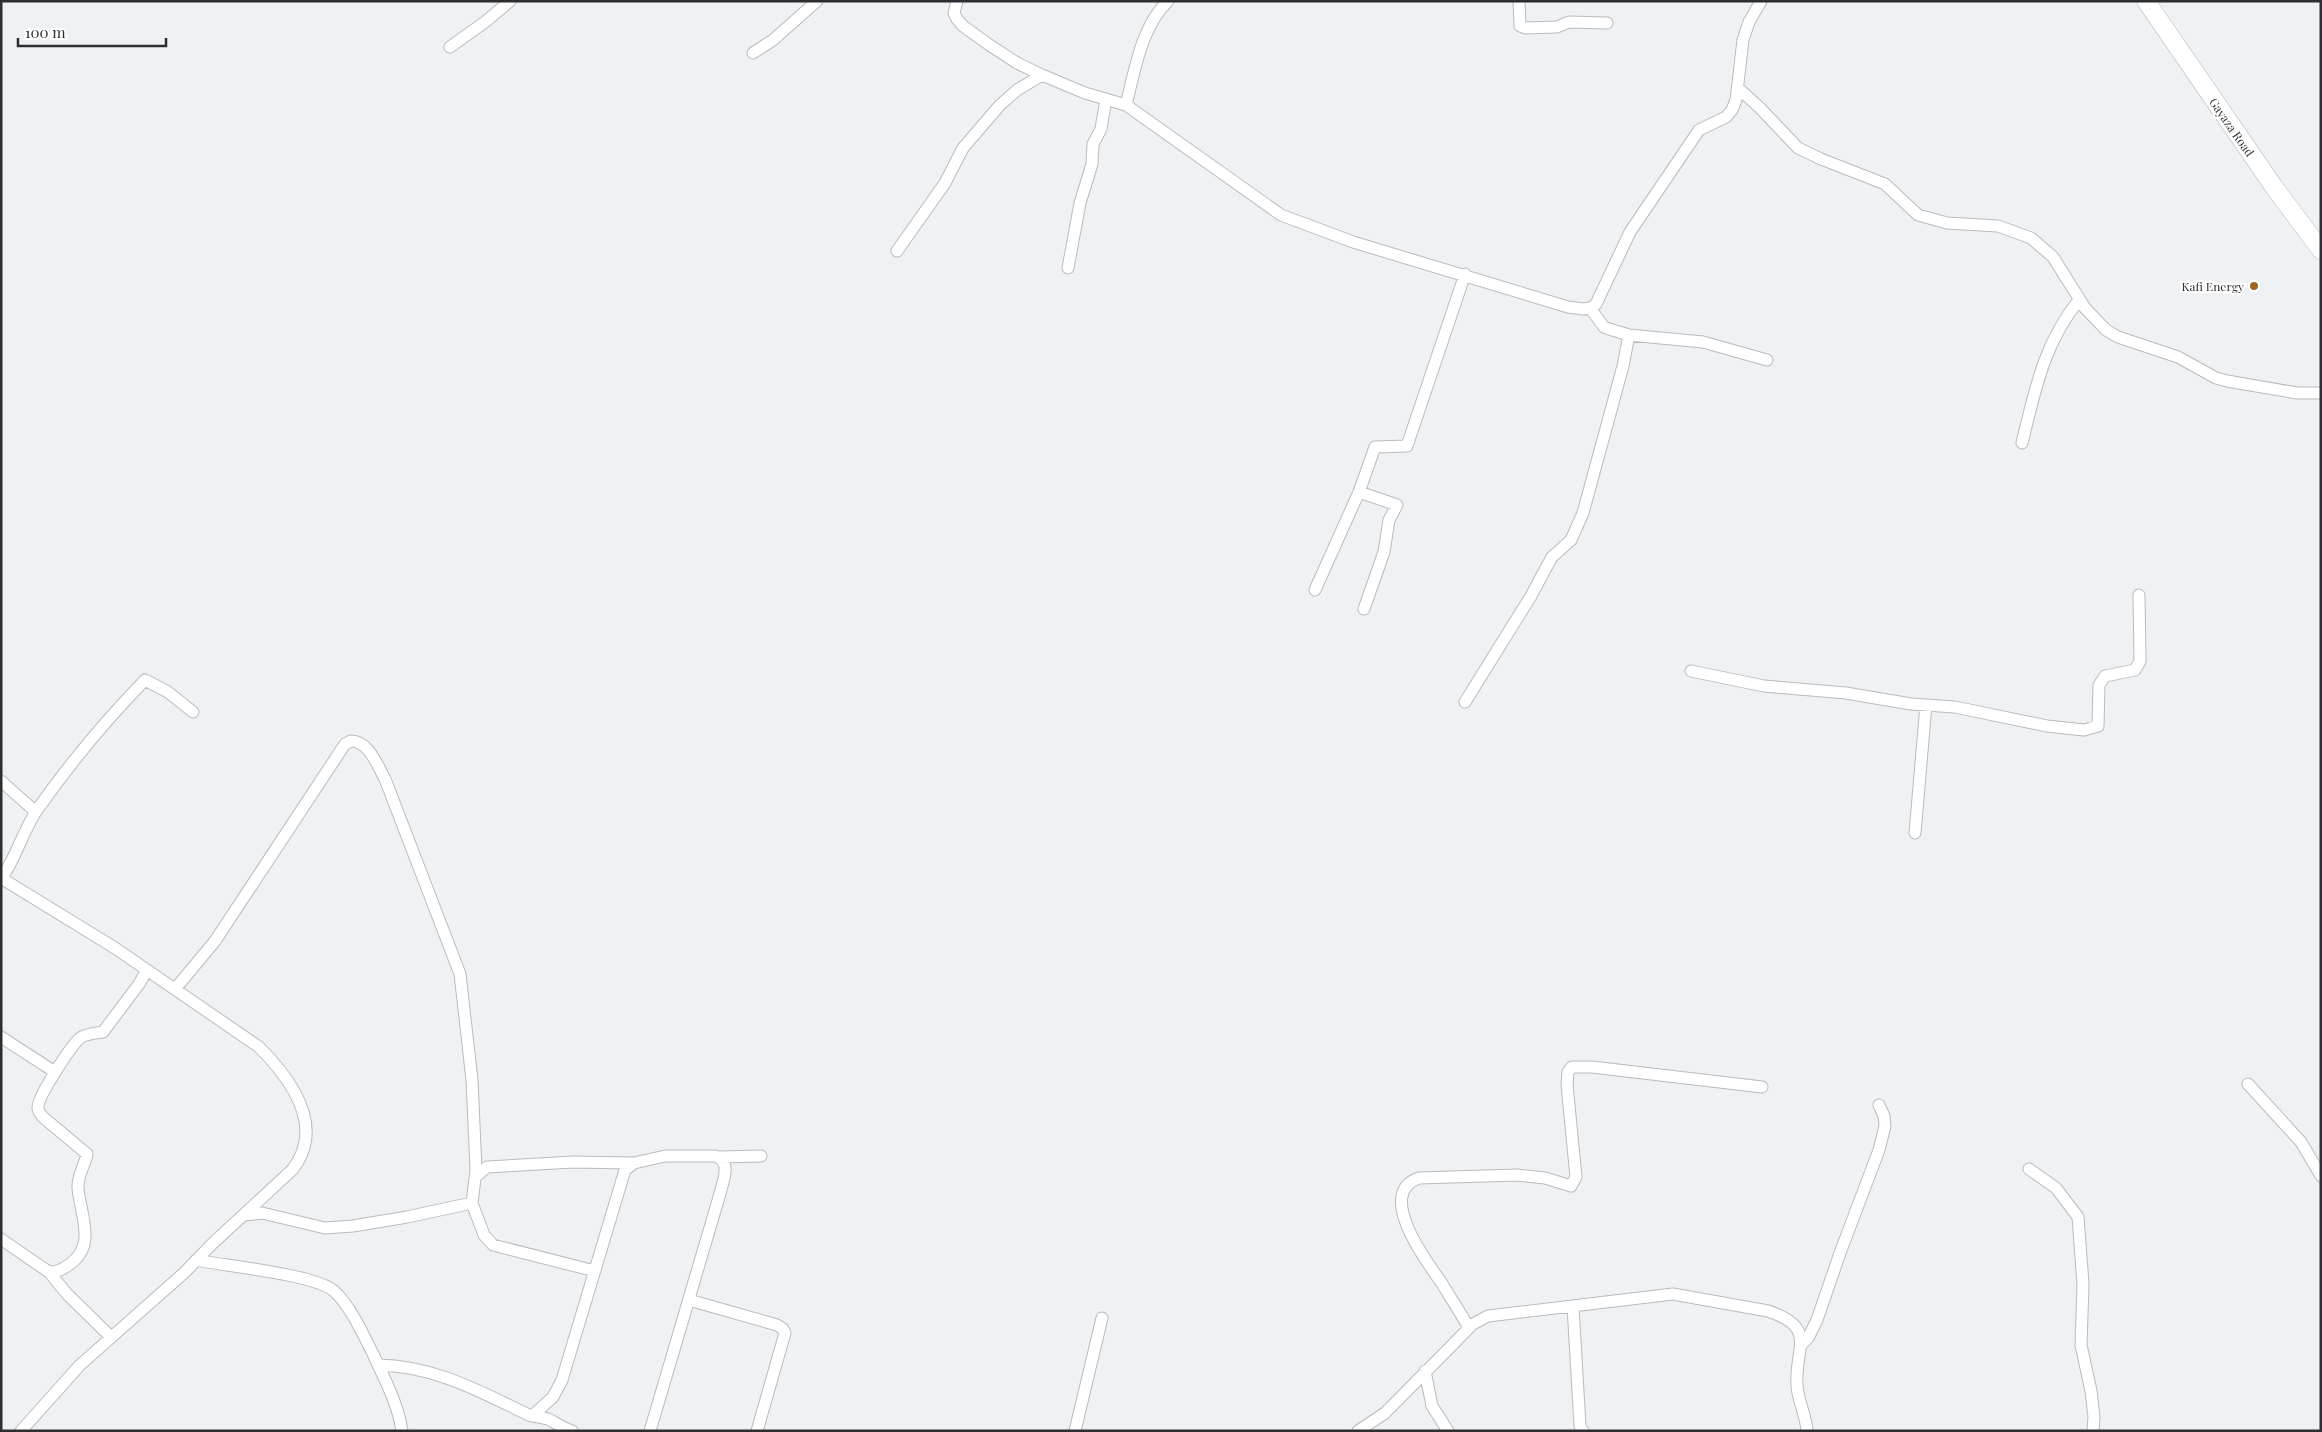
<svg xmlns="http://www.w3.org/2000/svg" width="2322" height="1432" viewBox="0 0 2322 1432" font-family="'Playfair Display',serif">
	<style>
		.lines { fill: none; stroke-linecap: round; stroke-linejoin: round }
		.street-casing { stroke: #b9bbbe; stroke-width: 13 }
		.primary-casing { stroke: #b9bbbe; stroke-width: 19 }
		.street { stroke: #fff; stroke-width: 11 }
		.primary { stroke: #fff; stroke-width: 18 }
		.poi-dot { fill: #9d6521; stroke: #fff; stroke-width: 2 }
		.labels { text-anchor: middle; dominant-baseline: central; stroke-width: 4.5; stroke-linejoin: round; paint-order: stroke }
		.street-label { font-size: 12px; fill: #2d2e30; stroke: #fff }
		.poi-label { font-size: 12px; fill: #2d2e30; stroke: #fff; text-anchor: end }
	</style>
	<rect width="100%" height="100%" fill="#eff2f5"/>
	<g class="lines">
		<defs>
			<path id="street" d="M 957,1 L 954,13 L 957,19 L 963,26 L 988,44 L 1017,63 L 1042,75 L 1085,93 L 1126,105 L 1281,215 L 1353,242 L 1568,307 L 1583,309 L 1590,308 L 1596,304 L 1630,232 L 1699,130 L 1726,117 L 1732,110 L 1736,100 L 1743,40 L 1749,22 L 1761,1
				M 1519,1 L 1520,26 L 1525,28 L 1557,27 L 1569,22 L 1607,23
				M 450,47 L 485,22 L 510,1
				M 753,53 L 773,40 L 817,1
				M 1738,88 L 1760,108 L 1798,148 L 1821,159 L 1885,184 L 1918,215 L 1947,223 L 1998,226 L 2031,238 L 2053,257 L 2085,308 L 2106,330 L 2118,337 L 2178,357 L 2216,378 L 2227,381 L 2297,393 L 2321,393
				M 1126,105 C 1135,70 1141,27 1168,1
				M 897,251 L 945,183 L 963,148 L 1000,105 L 1017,90 L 1042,75
				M 1068,268 L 1080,203 L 1092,164 L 1093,144 L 1101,129 L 1106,99
				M 1590,308 L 1604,327 L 1609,329 L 1629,335 L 1703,342 L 1767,360
				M 2022,443 C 2035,390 2044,343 2079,300
				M 1315,590 L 1359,492
				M 1364,609 L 1384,552 L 1389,520 L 1397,505 L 1359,492 L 1375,447 L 1407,446 L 1465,274
				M 1691,671 L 1764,686 L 1846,693 L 1911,704 L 1955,707 L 2047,726 L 2084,730 L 2098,726 L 2099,685 L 2105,676 L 2135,670 L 2140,661 L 2139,595
				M 1465,702 L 1531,596 L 1547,566 L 1552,557 L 1571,540 L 1583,513 L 1623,366 L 1629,335
				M 1,781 L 36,812
				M 1915,833 L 1926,705
				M 1,878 L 115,948 L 259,1047 C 292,1080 326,1127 292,1170 L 212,1244 L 184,1273 L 80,1365 L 21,1431
				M 2,878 C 16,857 23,831 37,810 C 68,766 107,719 145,680 L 168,692 L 193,712
				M 175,989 L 215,941 L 345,744 L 351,741 C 369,741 377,765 385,779 L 460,974 L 472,1080 L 476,1170 L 472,1203 L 484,1235 L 493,1245 L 595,1271
				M 1,1037 L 55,1072
				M 2248,1084 L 2301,1142 L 2321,1176
				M 720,1157 L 761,1156
				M 2029,1169 L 2056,1188 L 2078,1217 L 2083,1284 L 2081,1345 L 2091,1391 L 2094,1417 L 2093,1431
				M 475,1177 L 487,1167 L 573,1162 L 634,1163 L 665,1156 L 715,1156 C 733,1161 722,1184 719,1197 L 650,1431
				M 245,1215 L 262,1213 L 325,1228 L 353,1226 L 407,1217 L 472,1203
				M 1,1239 L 49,1272 C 58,1272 63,1269 70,1264 C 97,1245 80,1214 78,1188 C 77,1176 85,1165 87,1154 L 44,1118 C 41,1115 38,1112 38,1108 C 37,1097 71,1046 80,1038 C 85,1034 96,1033 103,1032 L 139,984 L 147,970
				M 196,1260 C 225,1266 314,1274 334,1291 C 350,1305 364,1336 374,1356 C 385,1380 398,1404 402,1431
				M 49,1272 L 67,1294 L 111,1337
				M 689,1300 L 777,1325 L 783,1329 L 785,1333 L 757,1431
				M 1573,1306 L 1580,1426 L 1583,1431
				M 1469,1328 C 1460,1312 1450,1297 1441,1282 C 1426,1261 1375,1193 1419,1178 L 1517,1175 L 1545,1178 L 1571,1186 L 1576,1177 L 1567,1085 L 1568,1072 L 1572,1067 L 1592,1067 L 1762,1087
				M 1802,1344 L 1808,1338 L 1817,1320 L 1840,1253 L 1879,1150 L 1885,1126 L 1884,1116 L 1879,1105
				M 378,1365 C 435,1366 479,1391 529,1415 C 535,1417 542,1417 548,1419 C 556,1423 563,1428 572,1431
				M 1425,1371 L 1432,1406 L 1448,1431
				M 532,1416 L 553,1397 L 562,1380 L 625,1170 L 634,1163
				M 1075,1431 L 1102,1318
				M 1358,1431 L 1385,1413 L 1473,1324 L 1488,1316 L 1673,1294 L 1768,1311 C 1819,1328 1794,1349 1797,1386 C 1798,1401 1806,1415 1807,1431"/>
			<path id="primary" d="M 2146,1 L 2274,187 L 2321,250"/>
		</defs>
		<!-- street casing -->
		<use href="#street" class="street-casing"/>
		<!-- primary casing -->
		<use href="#primary" class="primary-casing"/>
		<!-- street -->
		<use href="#street" class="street"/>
		<!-- primary -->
		<use href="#primary" class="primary"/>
	</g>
	<!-- markers -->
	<circle class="poi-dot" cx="2254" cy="286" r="5"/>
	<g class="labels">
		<!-- street labels -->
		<g class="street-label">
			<text transform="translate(2232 127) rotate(55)">Gayaza Road</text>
		</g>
		<!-- poi labels -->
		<g class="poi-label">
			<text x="2244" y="286">Kafi Energy</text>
		</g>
	</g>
	<!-- border -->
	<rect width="2322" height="1432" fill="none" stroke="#2d2e30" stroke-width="5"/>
	<!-- scale -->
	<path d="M18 38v8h148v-8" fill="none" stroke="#2d2e30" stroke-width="2.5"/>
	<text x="25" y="38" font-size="15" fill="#2d2e30" stroke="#ffffff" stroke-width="4" paint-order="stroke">100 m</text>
</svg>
